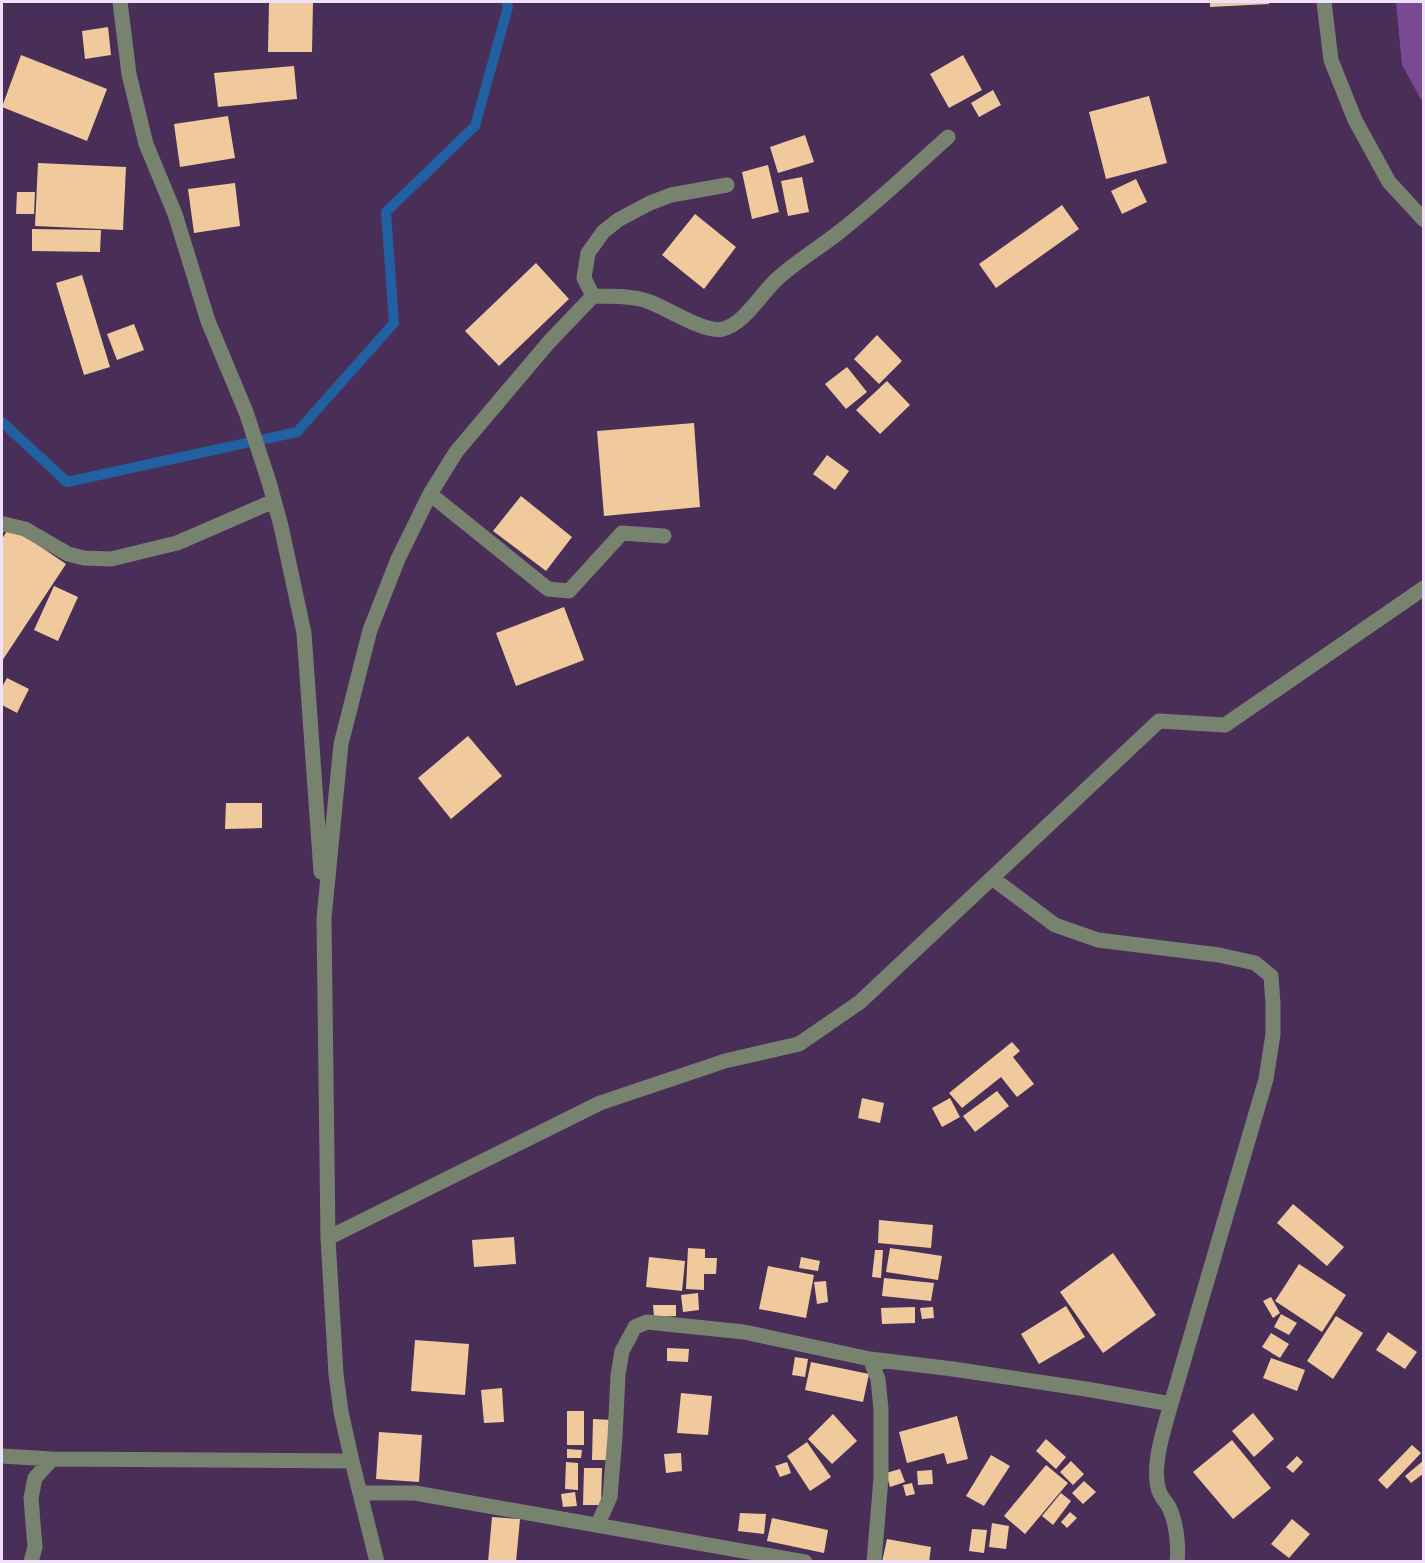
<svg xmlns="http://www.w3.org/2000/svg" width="1425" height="1563" viewBox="0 0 1425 1563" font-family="Commissioner,sans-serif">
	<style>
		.green { fill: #794a93 }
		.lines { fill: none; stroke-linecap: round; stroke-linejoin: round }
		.stream { stroke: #2161a2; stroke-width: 10 }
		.building { fill: #f0ca9c }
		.minor { stroke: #78836f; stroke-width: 15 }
	</style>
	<rect width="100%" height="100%" fill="#492f57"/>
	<!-- green -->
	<path class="green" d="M 1396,2 L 1423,2 L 1423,103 L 1402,65 Z"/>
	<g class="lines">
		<!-- stream -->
		<path class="stream" d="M 2,422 L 67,482 L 297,432 L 394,323 L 386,212 L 475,126 L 508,7 L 506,2"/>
	</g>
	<!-- building -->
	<path class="building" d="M 269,2 L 313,2 L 312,52 L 268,52 Z
		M 1210,2 L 1269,2 L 1269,4 L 1210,7 Z
		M 108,27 L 111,55 L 85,59 L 82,31 Z
		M 21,55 L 107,89 L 87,141 L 2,107 Z
		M 963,55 L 982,90 L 949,108 L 930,74 Z
		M 294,66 L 297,99 L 218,107 L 214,73 Z
		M 993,90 L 1001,105 L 979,117 L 971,103 Z
		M 1149,96 L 1167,163 L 1106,179 L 1089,112 Z
		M 228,116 L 235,158 L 180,167 L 174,124 Z
		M 805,135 L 814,162 L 778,173 L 770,147 Z
		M 38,163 L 126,167 L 123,230 L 35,226 Z
		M 768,165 L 779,212 L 752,219 L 742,172 Z
		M 802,177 L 809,212 L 788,216 L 781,181 Z
		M 1136,179 L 1147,202 L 1122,214 L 1111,191 Z
		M 235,183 L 240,226 L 194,233 L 188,189 Z
		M 17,192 L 35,192 L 34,214 L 16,214 Z
		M 1062,205 L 1079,229 L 996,288 L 979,264 Z
		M 695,214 L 736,247 L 704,289 L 662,255 Z
		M 32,229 L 101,230 L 100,252 L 32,251 Z
		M 536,263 L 569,299 L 499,366 L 465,331 Z
		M 82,275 L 110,367 L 84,375 L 56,283 Z
		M 134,324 L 144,350 L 117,360 L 107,334 Z
		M 877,335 L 902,361 L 879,384 L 854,359 Z
		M 847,367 L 867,392 L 846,409 L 825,384 Z
		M 887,381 L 910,405 L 880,434 L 856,410 Z
		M 694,423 L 700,507 L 604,516 L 597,431 Z
		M 827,455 L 849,471 L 835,490 L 813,474 Z
		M 521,496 L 572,537 L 546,571 L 493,531 Z
		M 10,526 L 66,564 L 2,661 L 2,539 Z
		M 54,586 L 78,597 L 58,641 L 34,630 Z
		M 564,607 L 584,660 L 516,686 L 496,633 Z
		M 7,678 L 29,689 L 17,713 L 2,705 L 2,687 Z
		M 468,736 L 502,776 L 451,819 L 418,778 Z
		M 226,803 L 262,803 L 262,828 L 225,829 Z
		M 1012,1042 L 1020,1051 L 1013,1057 L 1034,1084 L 1017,1097 L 1001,1077 L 962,1108 L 949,1093 Z
		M 997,1091 L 1009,1106 L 975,1132 L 963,1116 Z
		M 862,1098 L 884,1103 L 880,1123 L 858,1118 Z
		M 950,1098 L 960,1117 L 942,1127 L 932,1108 Z
		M 1293,1204 L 1344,1247 L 1327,1266 L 1277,1223 Z
		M 879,1220 L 933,1225 L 931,1248 L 878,1243 Z
		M 514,1237 L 516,1264 L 474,1267 L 472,1240 Z
		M 688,1248 L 705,1249 L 705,1258 L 717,1258 L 716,1274 L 704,1274 L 704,1290 L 686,1289 Z
		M 890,1248 L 942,1256 L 938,1280 L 886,1272 Z
		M 875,1250 L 883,1250 L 881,1278 L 872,1277 Z
		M 1113,1253 L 1156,1315 L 1103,1353 L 1060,1292 Z
		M 649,1257 L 685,1261 L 682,1291 L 646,1287 Z
		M 801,1257 L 820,1261 L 818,1271 L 799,1268 Z
		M 1299,1264 L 1346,1295 L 1322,1332 L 1275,1301 Z
		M 768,1266 L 814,1275 L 806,1318 L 759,1309 Z
		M 884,1278 L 934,1283 L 931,1301 L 882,1296 Z
		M 826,1281 L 828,1302 L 817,1304 L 814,1282 Z
		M 698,1293 L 699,1310 L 683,1312 L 681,1295 Z
		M 1271,1297 L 1280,1313 L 1273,1318 L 1263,1301 Z
		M 653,1305 L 676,1305 L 676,1316 L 654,1317 Z
		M 1066,1306 L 1085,1337 L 1039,1364 L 1021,1334 Z
		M 915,1307 L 915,1323 L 882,1324 L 881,1308 Z
		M 933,1307 L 934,1318 L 922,1319 L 920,1308 Z
		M 1281,1314 L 1297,1323 L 1289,1335 L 1274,1327 Z
		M 1336,1316 L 1363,1333 L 1333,1379 L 1307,1361 Z
		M 1388,1332 L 1417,1352 L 1405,1369 L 1376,1350 Z
		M 1271,1333 L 1289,1344 L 1280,1358 L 1262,1347 Z
		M 415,1340 L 469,1344 L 465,1395 L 411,1391 Z
		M 667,1348 L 689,1349 L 688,1362 L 667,1361 Z
		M 795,1357 L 808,1359 L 805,1377 L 792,1375 Z
		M 1271,1358 L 1305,1370 L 1297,1391 L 1263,1378 Z
		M 811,1362 L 869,1374 L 863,1402 L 805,1390 Z
		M 502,1388 L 504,1422 L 484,1423 L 481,1390 Z
		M 681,1393 L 712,1396 L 708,1435 L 677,1433 Z
		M 567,1411 L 584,1411 L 584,1445 L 567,1445 Z
		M 1253,1413 L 1274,1439 L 1254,1457 L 1232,1431 Z
		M 833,1414 L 857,1441 L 832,1464 L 808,1439 Z
		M 957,1416 L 968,1459 L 947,1464 L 944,1453 L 907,1463 L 899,1432 Z
		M 593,1419 L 612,1420 L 610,1460 L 592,1460 Z
		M 379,1432 L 422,1435 L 419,1482 L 376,1479 Z
		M 1046,1439 L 1066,1457 L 1056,1469 L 1036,1451 Z
		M 1232,1440 L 1271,1488 L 1233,1519 L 1193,1472 Z
		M 807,1442 L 831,1477 L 810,1491 L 787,1456 Z
		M 1412,1445 L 1421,1453 L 1387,1489 L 1378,1480 Z
		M 567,1449 L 582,1450 L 581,1458 L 567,1458 Z
		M 681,1453 L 682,1471 L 666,1473 L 664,1454 Z
		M 991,1455 L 1010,1466 L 984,1506 L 966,1496 Z
		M 1297,1456 L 1303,1462 L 1293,1473 L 1286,1467 Z
		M 1424,1460 L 1424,1473 L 1411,1483 L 1405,1476 Z
		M 1071,1461 L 1084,1474 L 1073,1485 L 1060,1472 Z
		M 566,1462 L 578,1463 L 578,1490 L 565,1489 Z
		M 787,1462 L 791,1473 L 780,1477 L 775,1466 Z
		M 1046,1465 L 1068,1483 L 1025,1534 L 1004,1516 Z
		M 584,1468 L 602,1468 L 601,1505 L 583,1505 Z
		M 900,1469 L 905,1482 L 890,1487 L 886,1473 Z
		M 932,1470 L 933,1484 L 918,1485 L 917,1471 Z
		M 1084,1481 L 1096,1492 L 1083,1504 L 1072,1493 Z
		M 912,1483 L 915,1494 L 906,1496 L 903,1485 Z
		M 575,1492 L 577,1506 L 563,1507 L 561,1494 Z
		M 1061,1493 L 1071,1501 L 1053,1525 L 1042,1516 Z
		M 1070,1512 L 1077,1518 L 1067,1528 L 1061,1522 Z
		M 740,1513 L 766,1514 L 764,1534 L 738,1531 Z
		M 492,1517 L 520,1519 L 516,1562 L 488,1562 Z
		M 772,1518 L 828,1530 L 824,1553 L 767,1541 Z
		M 1292,1519 L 1310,1534 L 1289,1558 L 1271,1544 Z
		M 992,1523 L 1009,1526 L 1006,1549 L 989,1547 Z
		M 972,1529 L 987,1530 L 984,1553 L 969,1551 Z
		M 887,1539 L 931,1547 L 929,1562 L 882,1562 Z"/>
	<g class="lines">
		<!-- minor -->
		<path class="minor" d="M 120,2 L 129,74 L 146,144 L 175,214 L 208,321 L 246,412 L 269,482 L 281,526 L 304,633 L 321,872
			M 1324,2 L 1331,60 L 1355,120 L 1389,182 L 1424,220
			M 593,296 L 584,278 L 588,253 L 603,232 L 618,220 L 650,203 L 671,195 L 727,185
			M 430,494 L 548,589 L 569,591 L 622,533 L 664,536
			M 2,525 L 4,524 L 25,529 L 68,554 L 84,558 L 111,559 L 177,543 L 274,501
			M 992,878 L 1055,925 L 1098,940 L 1219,955 L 1255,963 L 1271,976 L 1273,1004 L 1273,1034 L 1266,1079 L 1171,1404 C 1164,1429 1151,1466 1159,1491 C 1161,1497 1166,1502 1169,1507 C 1176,1522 1179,1545 1177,1562
			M 328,1238 L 600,1103 L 725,1061 L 799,1044 L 860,1002 L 1159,721 L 1225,725 L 1424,588
			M 870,1359 L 878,1379 L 881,1409 L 881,1478 L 874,1562
			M 2,1456 L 52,1459 L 352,1461
			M 360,1493 L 415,1493 L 805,1562
			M 598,1524 L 610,1497 L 615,1437 L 618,1375 L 622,1351 L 635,1327 L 647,1322 L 744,1332 L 870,1359 L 953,1369 L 1086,1389 L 1171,1404
			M 31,1562 L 35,1547 L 31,1498 L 35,1478 L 52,1459
			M 377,1562 L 352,1461 L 341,1412 L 336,1374 L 328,1238 L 324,918 L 341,744 L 370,630 L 398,559 L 430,494 L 456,452 L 549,342 L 593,296 C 611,297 630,295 647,301 C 666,307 705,334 723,329 C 744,324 761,294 776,280 C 794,263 819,248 838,233 C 877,203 912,169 948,137"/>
	</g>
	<!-- border -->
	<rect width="1425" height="1563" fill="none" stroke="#f0e1fa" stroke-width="6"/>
</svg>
